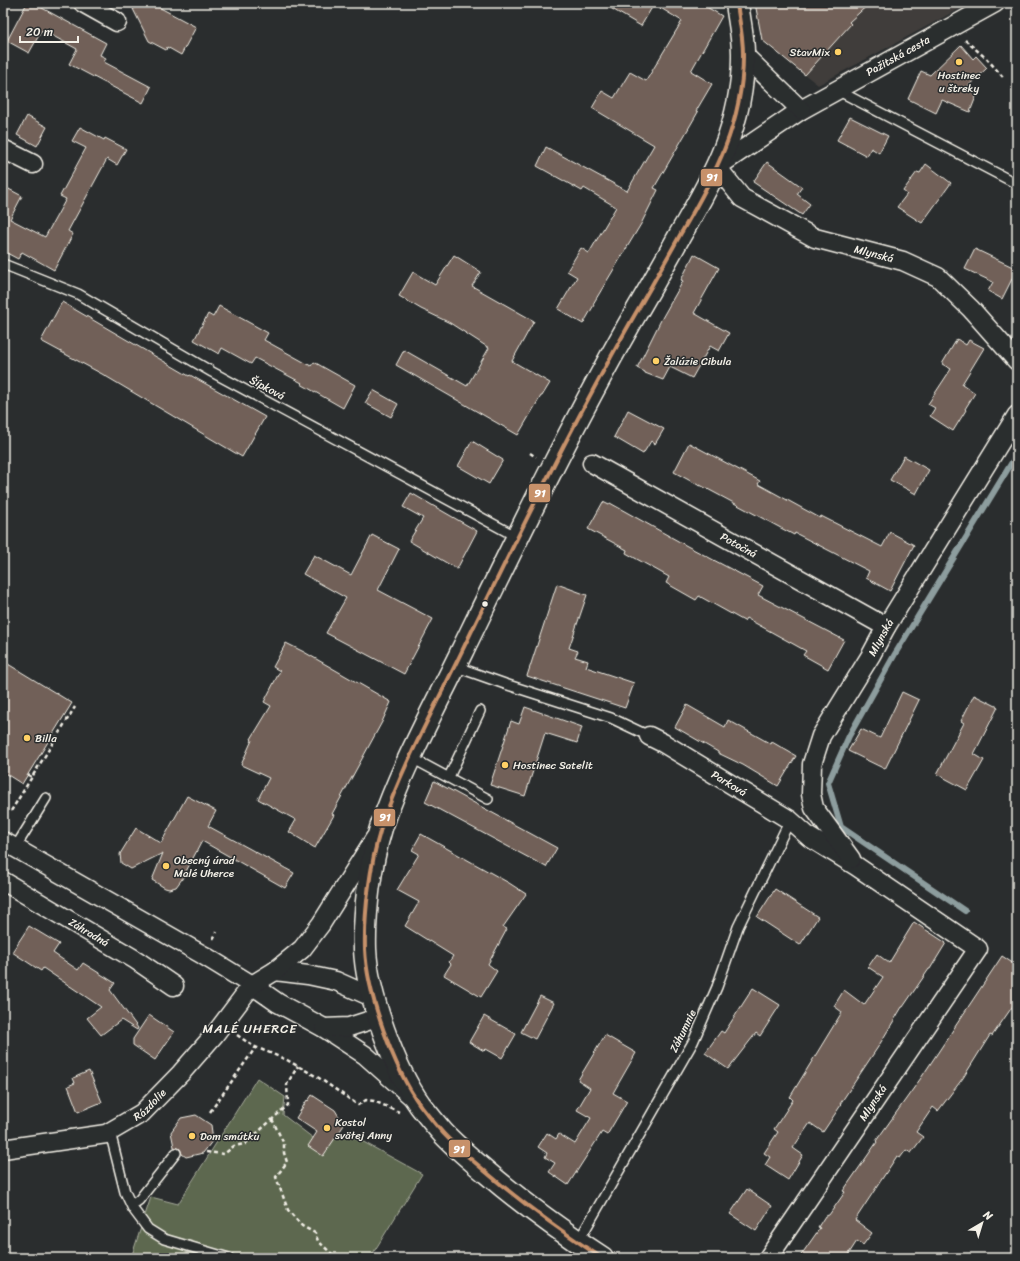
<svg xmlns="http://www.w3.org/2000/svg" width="1020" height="1261" viewBox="0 0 1020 1261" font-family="Sriracha,sans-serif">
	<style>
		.built { fill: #3f3d3b }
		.green { fill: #5d6850; stroke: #a8ac9c }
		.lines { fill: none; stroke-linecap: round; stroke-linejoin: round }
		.stream { stroke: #8d9d9e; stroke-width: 6 }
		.building { fill: #716158; stroke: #f4f1e8 }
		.lane-casing { stroke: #f4f1e8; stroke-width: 12 }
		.street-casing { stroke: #f4f1e8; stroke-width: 21 }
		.primary-casing { stroke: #f4f1e8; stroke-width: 25 }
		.path { stroke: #f4f1e8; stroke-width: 2.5; stroke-dasharray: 4 3; stroke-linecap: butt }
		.lane { stroke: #2a2d2e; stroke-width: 9 }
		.street { stroke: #2a2d2e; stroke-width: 18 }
		.primary { stroke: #2a2d2e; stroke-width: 22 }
		.bus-1-casing { stroke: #2a2d2e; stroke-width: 7 }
		.bus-1 { stroke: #c7916a; stroke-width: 4 }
		.poi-dot { fill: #ffd166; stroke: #2a2d2e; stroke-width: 1.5 }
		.bus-dot { fill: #f4f1e8; stroke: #2a2d2e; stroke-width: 1.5 }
		.labels { text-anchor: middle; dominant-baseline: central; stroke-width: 3; stroke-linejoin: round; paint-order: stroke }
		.poi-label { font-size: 11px; fill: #f4f1e8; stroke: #2a2d2e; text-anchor: start }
		.street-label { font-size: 11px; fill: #f4f1e8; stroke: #2a2d2e }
		.quarter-label { font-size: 13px; letter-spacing: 1px; fill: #f4f1e8; stroke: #2a2d2e }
		.line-badge { stroke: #2a2d2e; stroke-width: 1.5 }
		.badge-label { font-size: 11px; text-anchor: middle; font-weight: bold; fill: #fff }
	</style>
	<rect width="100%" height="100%" fill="#2a2d2e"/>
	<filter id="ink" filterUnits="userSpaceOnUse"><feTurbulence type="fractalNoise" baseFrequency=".025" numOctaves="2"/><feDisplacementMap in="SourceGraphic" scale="8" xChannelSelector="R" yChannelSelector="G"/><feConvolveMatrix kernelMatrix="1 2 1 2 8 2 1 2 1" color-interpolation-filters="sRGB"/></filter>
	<g filter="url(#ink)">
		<!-- built -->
		<path class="built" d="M 844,3 L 970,3 L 818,85 L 789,62 Z"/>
		<!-- green -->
		<path class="green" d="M 257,1078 L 285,1097 L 283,1115 L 313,1138 L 324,1154 L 339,1132 L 342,1134 L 347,1133 L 422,1174 L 370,1258 L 131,1258 L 151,1197 L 178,1204 Z"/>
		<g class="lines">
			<!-- stream -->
			<path class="stream" d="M 965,911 L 841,827 L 828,783 L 849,736 L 895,654 L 1017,454"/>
		</g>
		<!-- building -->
		<path class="building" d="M 27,3 L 33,3 L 106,43 L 100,55 L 106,58 L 104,62 L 151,87 L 143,103 L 69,64 L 77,49 L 42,30 L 29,53 L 7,41 Z
			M 144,3 L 151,3 L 196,27 L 181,55 L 167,47 L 166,50 L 149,41 L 133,9 Z
			M 602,3 L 700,3 L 722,16 L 691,71 L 712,84 L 696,111 L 698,112 L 654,188 L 658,190 L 641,224 L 593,304 L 594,305 L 583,324 L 558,309 L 577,277 L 567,271 L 581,248 L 589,253 L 616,207 L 584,188 L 582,191 L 537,166 L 546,147 L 627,191 L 654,145 L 592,108 L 602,91 L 614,98 L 630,72 L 646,81 L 682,21 L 654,4 L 641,26 Z
			M 755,3 L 870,3 L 849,22 L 851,24 L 805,75 L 762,40 Z
			M 961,45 L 973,59 L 976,56 L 987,68 L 965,89 L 977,94 L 970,112 L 942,100 L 936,113 L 908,99 L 921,71 L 930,75 Z
			M 27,116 L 47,127 L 37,146 L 17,135 Z
			M 850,117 L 888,136 L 879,153 L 871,148 L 867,156 L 837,140 Z
			M 80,127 L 104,140 L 105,138 L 126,149 L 117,165 L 107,159 L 68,231 L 73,234 L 54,270 L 22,252 L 18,259 L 3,251 L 3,186 L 22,196 L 10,219 L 45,237 L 66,199 L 60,196 L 86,148 L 72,141 Z
			M 767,162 L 802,187 L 797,194 L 810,204 L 802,215 L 753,182 Z
			M 926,164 L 951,183 L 922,223 L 897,207 L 907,194 L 903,191 L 917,172 L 920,173 Z
			M 975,249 L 1017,269 L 1002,299 L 988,291 L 993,282 L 965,269 Z
			M 694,254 L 719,268 L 694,313 L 729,333 L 719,351 L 710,346 L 692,378 L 670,367 L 663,380 L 645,373 L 645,372 L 637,368 L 661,320 L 683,281 L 681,280 Z
			M 454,255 L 481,272 L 472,286 L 534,321 L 512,361 L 550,383 L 542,396 L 541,396 L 518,435 L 396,365 L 404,350 L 467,386 L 489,348 L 450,323 L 421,309 L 399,296 L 413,272 L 435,285 Z
			M 62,302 L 189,376 L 190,375 L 265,417 L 242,457 L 102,374 L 41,341 Z
			M 219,306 L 268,333 L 264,340 L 311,366 L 314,362 L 355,385 L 343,408 L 301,384 L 302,383 L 255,358 L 251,364 L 222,348 L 219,354 L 194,340 L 208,314 L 213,317 Z
			M 957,339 L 966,345 L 969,340 L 984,348 L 962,384 L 975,393 L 965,409 L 966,410 L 953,431 L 930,416 L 935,408 L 928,404 L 951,369 L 942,364 Z
			M 373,390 L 398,404 L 391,417 L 365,403 Z
			M 628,410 L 664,429 L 655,444 L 651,441 L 643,454 L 614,437 Z
			M 472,441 L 503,460 L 489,484 L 458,466 Z
			M 689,443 L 760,481 L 758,484 L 820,518 L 821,516 L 882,547 L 890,532 L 914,545 L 890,591 L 866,578 L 869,571 L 795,533 L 794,535 L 700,485 L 700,486 L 674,472 Z
			M 904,456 L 929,470 L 916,494 L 890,480 Z
			M 411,493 L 477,531 L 457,569 L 409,541 L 423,518 L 403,507 Z
			M 603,502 L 609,505 L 610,503 L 687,546 L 763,586 L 758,595 L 844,640 L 828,669 L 803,655 L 806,651 L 746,618 L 744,621 L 699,596 L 696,600 L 666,583 L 669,577 L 626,553 L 627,550 L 588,529 Z
			M 372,535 L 399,549 L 378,590 L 433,619 L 404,674 L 326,633 L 346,598 L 303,574 L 314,555 L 351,575 Z
			M 557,584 L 587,595 L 569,648 L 578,651 L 575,657 L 588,661 L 586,667 L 634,683 L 625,708 L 527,676 Z
			M 286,643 L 304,652 L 391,702 L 382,722 L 332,814 L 334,815 L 315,848 L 289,832 L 296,820 L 258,799 L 269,778 L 241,765 L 252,740 L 251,739 L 271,706 L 264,702 L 280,671 L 273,667 Z
			M 3,661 L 72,703 L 22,784 L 3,772 Z
			M 902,692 L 919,700 L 885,769 L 848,751 L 861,729 L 880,738 Z
			M 974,695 L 998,707 L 974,754 L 984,760 L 967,790 L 937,774 L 964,723 L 961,721 Z
			M 687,705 L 725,727 L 728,720 L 771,744 L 772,742 L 796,756 L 778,786 L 743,765 L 718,753 L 718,752 L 675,727 Z
			M 525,707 L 582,727 L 577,743 L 545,733 L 525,796 L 490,785 L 511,721 L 519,724 Z
			M 434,781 L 557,848 L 546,867 L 425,802 Z
			M 187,796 L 216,811 L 208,826 L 294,873 L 285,888 L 202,841 L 182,879 L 176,887 L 169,889 L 165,888 L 152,880 L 163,853 L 131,869 L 121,863 L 120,854 L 136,828 L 161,843 Z
			M 421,834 L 509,883 L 526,894 L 503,927 L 507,929 L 488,964 L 497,971 L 481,997 L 444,975 L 451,964 L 449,962 L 453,956 L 405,926 L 419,902 L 397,890 L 419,854 L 412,850 Z
			M 775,889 L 818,917 L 800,945 L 757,917 Z
			M 914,922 L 946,943 L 930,969 L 929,969 L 903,1007 L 902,1007 L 878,1047 L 840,1104 L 841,1105 L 823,1132 L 810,1123 L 793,1148 L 803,1155 L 788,1180 L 765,1165 L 770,1157 L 764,1153 L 778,1132 L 774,1129 L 793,1100 L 790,1097 L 842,1012 L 834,1006 L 844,990 L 864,1005 L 883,977 L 868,967 L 877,954 L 889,963 Z
			M 29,926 L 59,944 L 53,953 L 78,970 L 83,963 L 115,983 L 110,990 L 138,1028 L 137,1030 L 121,1020 L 101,1035 L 87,1018 L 101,1007 L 43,968 L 41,971 L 12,952 Z
			M 1002,956 L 1017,966 L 1017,1000 L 992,1036 L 990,1035 L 963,1078 L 938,1111 L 933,1107 L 916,1132 L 923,1137 L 911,1153 L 906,1150 L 900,1158 L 897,1156 L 855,1220 L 872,1233 L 863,1245 L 857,1241 L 846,1258 L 799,1258 L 820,1228 L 818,1227 L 825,1216 L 829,1215 L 845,1192 L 843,1191 L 877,1142 L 876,1141 L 921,1078 Z
			M 753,988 L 780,1005 L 760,1036 L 756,1033 L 728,1069 L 705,1053 L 721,1031 L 724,1033 Z
			M 540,996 L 554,1003 L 535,1039 L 521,1032 Z
			M 149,1015 L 174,1032 L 155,1060 L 133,1045 L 133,1039 Z
			M 484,1016 L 516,1034 L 502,1058 L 486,1049 L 484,1051 L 469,1042 Z
			M 605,1035 L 636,1053 L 613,1093 L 627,1101 L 607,1135 L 602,1132 L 568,1185 L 549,1172 L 555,1163 L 545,1157 L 547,1153 L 538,1147 L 547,1133 L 556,1139 L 559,1134 L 575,1144 L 591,1118 L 577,1110 L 590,1088 L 578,1080 Z
			M 89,1071 L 102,1102 L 78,1112 L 68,1086 L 75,1083 L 73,1078 Z
			M 312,1095 L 335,1110 L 344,1125 L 323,1156 L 308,1146 L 317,1132 L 296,1118 L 307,1100 L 308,1101 Z
			M 196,1115 L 211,1125 L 213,1140 L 203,1153 L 186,1157 L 182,1154 L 180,1149 L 174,1147 L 171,1132 L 181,1118 Z
			M 747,1189 L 772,1206 L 756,1231 L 730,1214 Z"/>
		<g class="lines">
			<defs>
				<path id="lane" d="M 837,90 L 1017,184
					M 3,264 L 78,294 L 212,372 L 517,537
					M 454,666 L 505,684 L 611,718 L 649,736
					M 410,757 L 488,799
					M 449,777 L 480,711
					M 15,848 L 46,798
					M 110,1132 L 125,1192 L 133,1209 L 148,1229 L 164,1239 L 229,1258
					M 132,1205 L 139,1200 L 176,1153
					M 578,1242 L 693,1042 L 717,987 L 738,927 L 790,820"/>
				<g id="street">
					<path d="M 83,3 L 117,22"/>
					<path id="s1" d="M 995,3 L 801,110 L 717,167 L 742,198 L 815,238 L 903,261 L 938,277 L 971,309 L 1017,361"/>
					<path d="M 743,54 L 801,110"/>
					<path d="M 3,149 L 33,164"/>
					<path id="s2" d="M 592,463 L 886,627"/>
					<path id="s3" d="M 649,736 L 663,743 L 790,820 L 809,837 L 856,866 L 978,949 L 768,1258"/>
					<path d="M 3,841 L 203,955 L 252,985 L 278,1003 L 324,1028 L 365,1055 L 411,1096"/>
					<path id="s4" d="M 851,859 L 814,808 L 811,794 L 812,764 L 821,736 L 871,655 L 886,627 L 1017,415"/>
					<path id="s5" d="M 3,881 L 136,960 L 174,986"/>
					<path d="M 275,971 L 308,975 L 336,981 L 374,998"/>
					<path d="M 324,1028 L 349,1027 L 380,1017"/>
					<path id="s6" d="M 3,1149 L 106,1134 L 142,1113 L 181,1073 L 215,1034 L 252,985 L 275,971 L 302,949 L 321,924 L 375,838"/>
				</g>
				<path id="primary" d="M 602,1258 C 561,1231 522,1203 486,1172 C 471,1159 456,1147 443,1133 C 435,1124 427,1114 420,1105 C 394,1069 367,994 365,949 C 364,912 370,864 381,828 C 402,766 434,709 462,651 C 516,540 569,430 630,323 C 647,294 664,264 680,235 C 714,177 744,123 743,53 C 743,36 739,20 737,3"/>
			</defs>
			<!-- lane casing -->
			<use href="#lane" class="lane-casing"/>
			<!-- street casing -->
			<use href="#street" class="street-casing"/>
			<!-- primary casing -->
			<use href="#primary" class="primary-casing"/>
			<!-- path -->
			<path class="path" d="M 965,40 L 987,59 L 1003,77
				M 530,453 L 536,457
				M 28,775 L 32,777
				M 11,811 L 75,707
				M 213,939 L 217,932
				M 237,1035 L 253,1046 L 287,1060 L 319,1078 L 358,1105 L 366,1100 L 374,1101 L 399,1112
				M 210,1112 L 256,1047
				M 272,1119 L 284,1144 L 284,1153 L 287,1162 L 276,1177 L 288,1210 L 302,1226 L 315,1233 L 318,1241 L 333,1255 L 334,1258
				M 206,1152 L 224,1154 L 234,1146 L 245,1144 L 288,1105 L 287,1084 L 298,1066"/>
			<!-- lane -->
			<use href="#lane" class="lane"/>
			<!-- street -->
			<use href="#street" class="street"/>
			<!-- primary -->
			<use href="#primary" class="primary"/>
			<defs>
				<path id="bus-1" d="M 602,1258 C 561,1231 522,1203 486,1172 C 471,1159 456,1147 443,1133 C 435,1124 427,1114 420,1105 C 394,1069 367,994 365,949 C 364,912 370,864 381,828 C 402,766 434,709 462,651 C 516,540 569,430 630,323 C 647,294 664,264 680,235 C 714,177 744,123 743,53 C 743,36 739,20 737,3"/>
			</defs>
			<!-- bus-1 casing -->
			<use href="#bus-1" class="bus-1-casing"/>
			<!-- bus-1 -->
			<use href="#bus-1" class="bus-1"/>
		</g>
	</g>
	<!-- markers -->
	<g class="poi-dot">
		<circle cx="838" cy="52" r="4"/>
		<circle cx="959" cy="62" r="4"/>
		<circle cx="656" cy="361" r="4"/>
		<circle cx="27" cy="738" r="4"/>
		<circle cx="505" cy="765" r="4"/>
		<circle cx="166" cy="866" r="4"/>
		<circle cx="327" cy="1128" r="4"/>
		<circle cx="192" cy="1136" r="4"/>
	</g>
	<circle class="bus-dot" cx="485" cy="604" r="3.5"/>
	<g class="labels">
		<!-- poi labels -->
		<g class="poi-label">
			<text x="830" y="52" text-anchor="end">StavMix</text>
			<text x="959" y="75" text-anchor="middle">Hostinec<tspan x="959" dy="13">u štreky</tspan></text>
			<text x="664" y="361">Žalúzie Cibula</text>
			<text x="35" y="738">Billa</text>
			<text x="513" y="765">Hostinec Satelit</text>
			<text x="174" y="860">Obecný úrad<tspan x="174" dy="13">Malé Uherce</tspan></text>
			<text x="335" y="1122">Kostol<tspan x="335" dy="13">svätej Anny</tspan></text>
			<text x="200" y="1136">Dom smútku</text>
		</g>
		<!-- street labels -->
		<g class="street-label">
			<text transform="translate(898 56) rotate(-29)">Pažitská cesta</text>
			<text stroke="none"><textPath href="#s1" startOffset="507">Mlynská</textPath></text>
			<text transform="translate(267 388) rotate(28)">Šípková</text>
			<text stroke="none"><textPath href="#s2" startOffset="168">Potočná</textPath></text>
			<text stroke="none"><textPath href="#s4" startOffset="252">Mlynská</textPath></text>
			<text stroke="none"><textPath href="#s3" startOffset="93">Parková</textPath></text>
			<text stroke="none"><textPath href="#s5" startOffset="100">Záhradná</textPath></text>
			<text transform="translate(683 1031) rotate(-64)">Záhumnie</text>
			<text stroke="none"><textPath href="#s6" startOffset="157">Rázdolie</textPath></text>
			<text transform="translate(873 1103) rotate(-56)">Mlynská</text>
		</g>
		<!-- quarter labels -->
		<g class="quarter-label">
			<text x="250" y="1028">MALÉ UHERCE</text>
		</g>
	</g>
	<g class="line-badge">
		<rect x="700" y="168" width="23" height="19" rx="4" fill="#c7916a"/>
		<rect x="528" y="483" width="23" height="20" rx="4" fill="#c7916a"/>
		<rect x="373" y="808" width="23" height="19" rx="4" fill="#c7916a"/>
		<rect x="448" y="1139" width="23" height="19" rx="4" fill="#c7916a"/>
	</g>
	<g class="badge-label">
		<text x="712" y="181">91</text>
		<text x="540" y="497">91</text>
		<text x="385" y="821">91</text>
		<text x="459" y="1153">91</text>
	</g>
	<!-- margin -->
	<rect width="1020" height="1261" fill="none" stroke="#2a2d2e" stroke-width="16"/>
	<rect x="8" y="8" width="1004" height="1245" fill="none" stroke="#f4f1e8" stroke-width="1.5" filter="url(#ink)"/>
	<!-- north arrow -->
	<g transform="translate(982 1223) rotate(38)" stroke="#2a2d2e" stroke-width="3" paint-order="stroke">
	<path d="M0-3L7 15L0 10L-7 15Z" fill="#f4f1e8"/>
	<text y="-6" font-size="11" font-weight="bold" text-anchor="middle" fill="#f4f1e8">N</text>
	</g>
	<!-- scale -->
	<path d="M20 36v6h58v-6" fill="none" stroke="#f4f1e8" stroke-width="2"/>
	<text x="26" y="36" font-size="12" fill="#f4f1e8" stroke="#2a2d2e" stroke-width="3" paint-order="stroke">20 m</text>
</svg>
